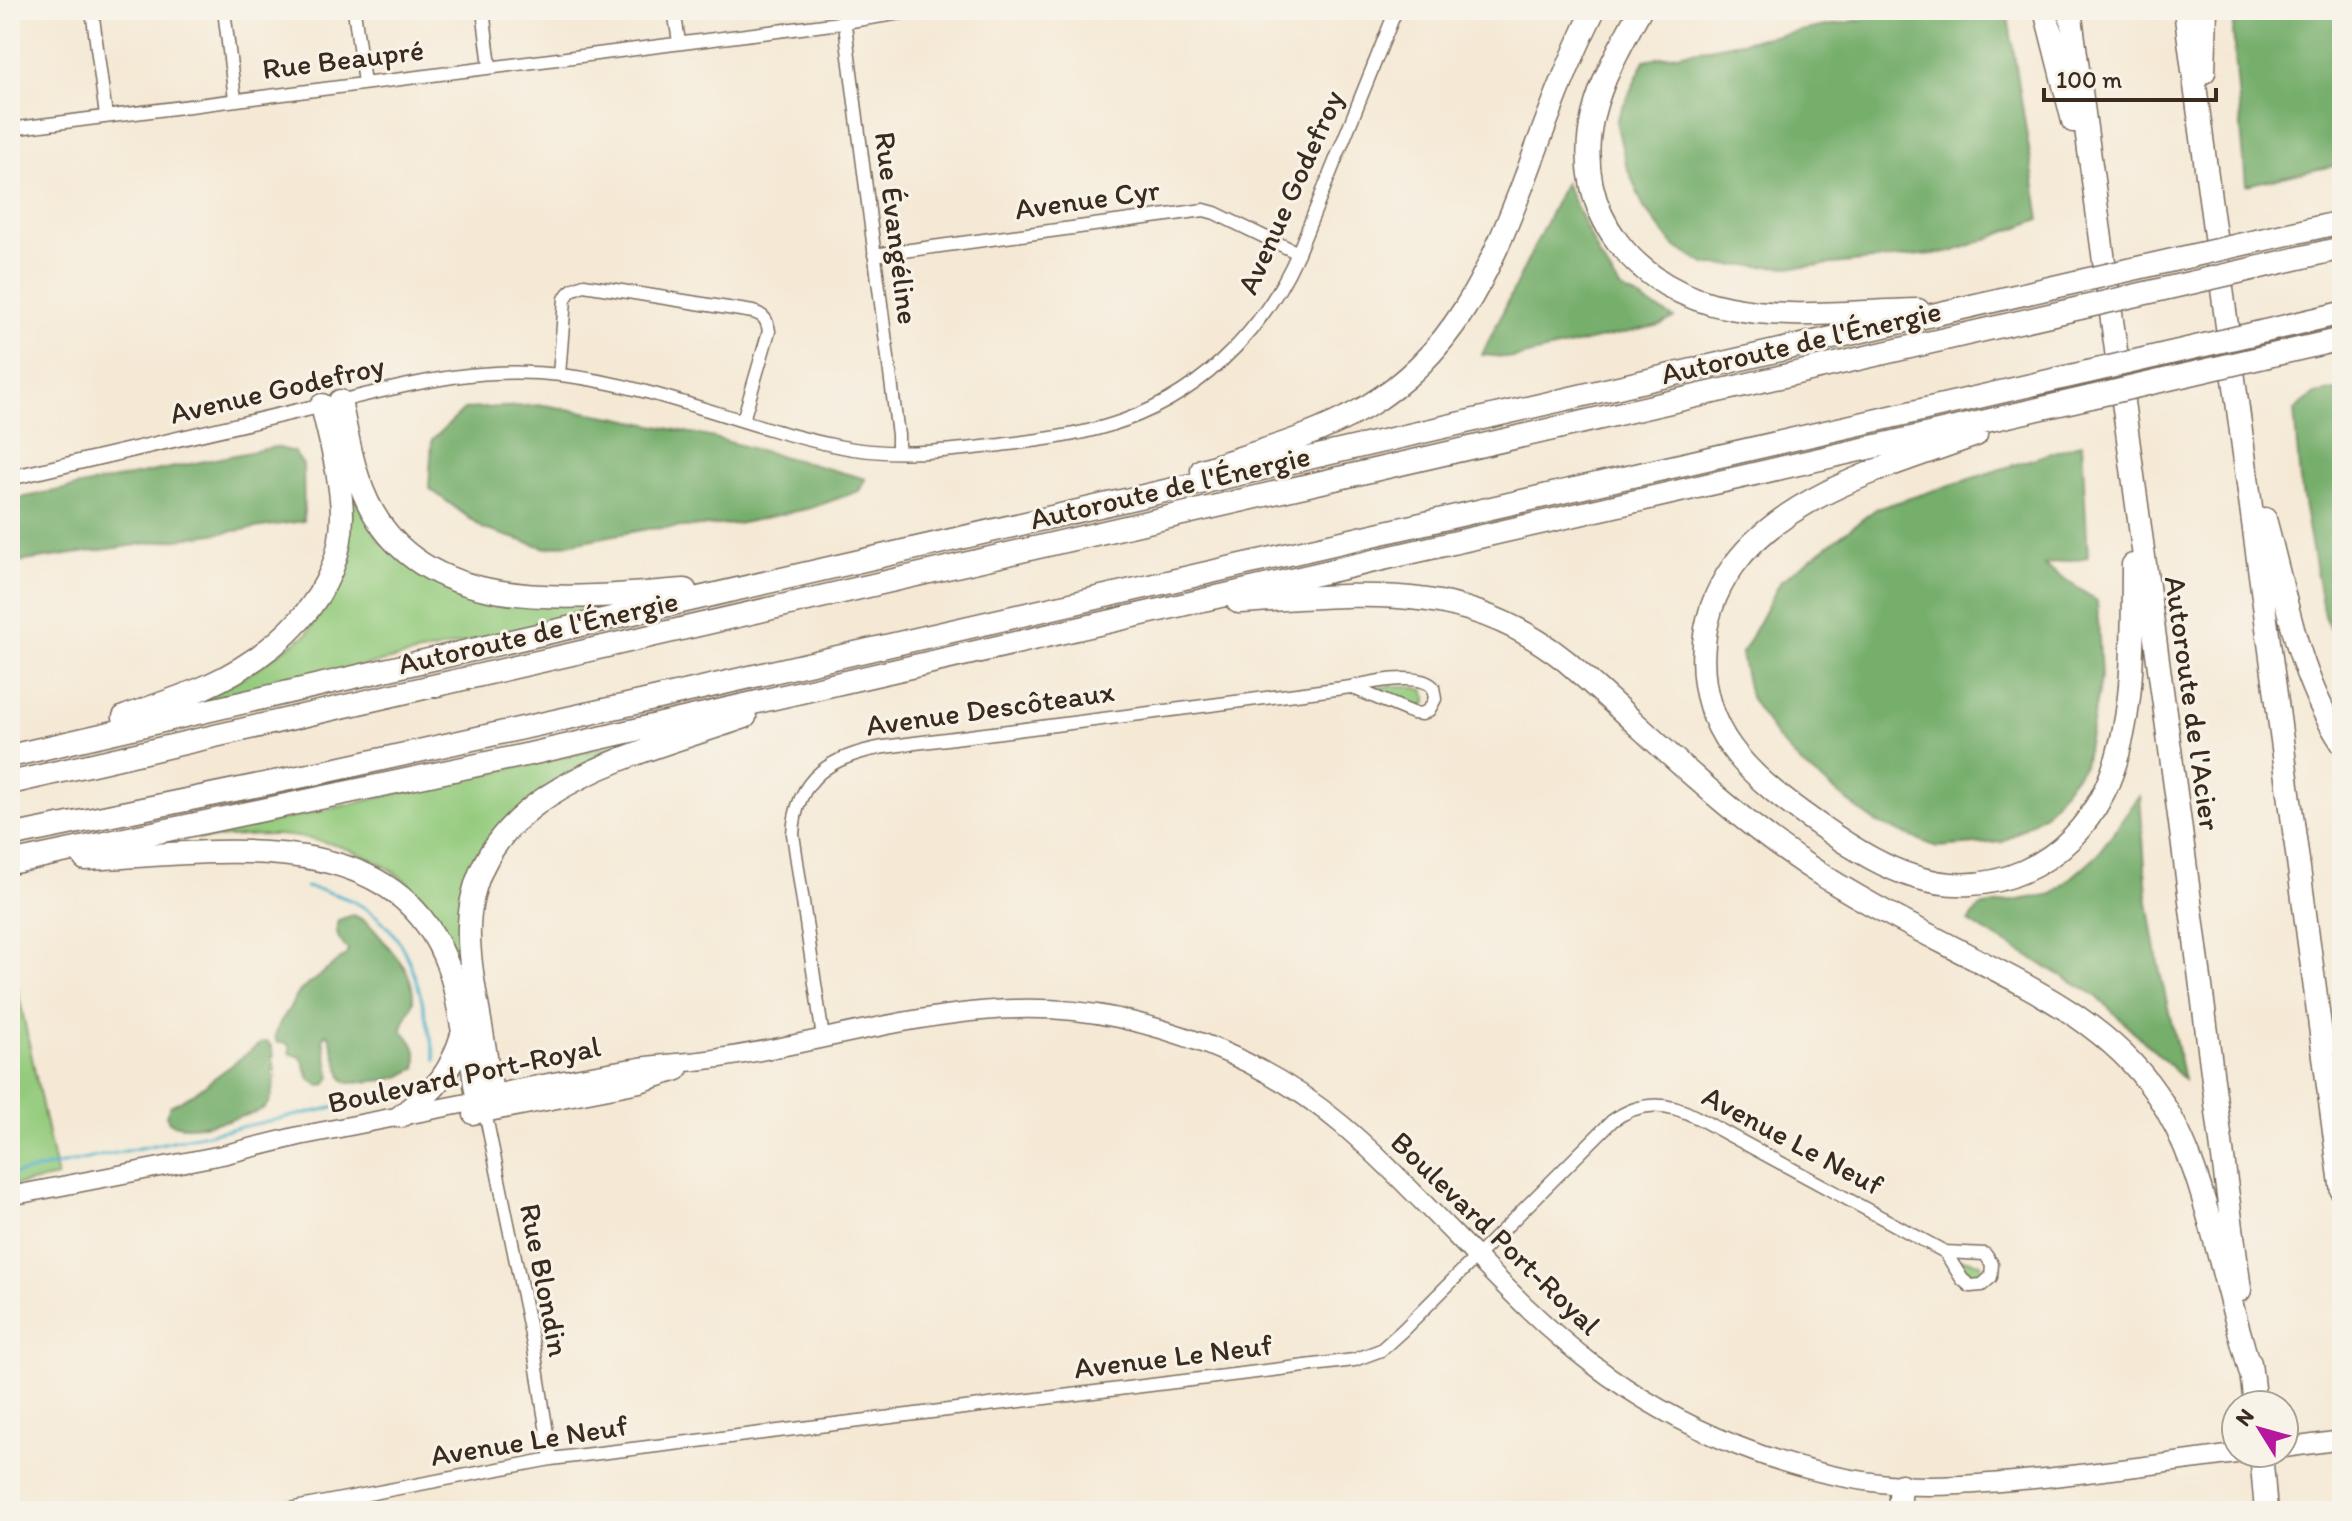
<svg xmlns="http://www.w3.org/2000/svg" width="2352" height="1521" viewBox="0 0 2352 1521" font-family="Itim,sans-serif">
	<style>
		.green { fill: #93ca7c; stroke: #677a4d; stroke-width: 2 }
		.forest { fill: #76ae6c; stroke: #586c45; stroke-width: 2 }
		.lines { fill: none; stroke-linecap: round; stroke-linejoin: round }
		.stream { stroke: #4ab2c9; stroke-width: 3 }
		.minor-casing { stroke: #7c6d5e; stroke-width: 15 }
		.tertiary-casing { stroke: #7c6d5e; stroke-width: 17 }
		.primary-casing { stroke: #7c6d5e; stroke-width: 21 }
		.motorway-casing { stroke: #7c6d5e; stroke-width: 25 }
		.minor { stroke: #fff; stroke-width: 12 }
		.tertiary { stroke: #fff; stroke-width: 14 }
		.primary { stroke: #fff; stroke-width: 18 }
		.motorway { stroke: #fff; stroke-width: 22 }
		.motorway-bridge-casing { stroke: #7c6d5e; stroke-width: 25; stroke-linecap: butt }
		.motorway-bridge { stroke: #fff; stroke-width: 22 }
		.labels { text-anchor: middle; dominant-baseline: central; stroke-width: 6; stroke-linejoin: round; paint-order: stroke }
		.street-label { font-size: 30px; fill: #3b2a1e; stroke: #f7f3e8 }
	</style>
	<rect width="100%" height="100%" fill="#f7f3e8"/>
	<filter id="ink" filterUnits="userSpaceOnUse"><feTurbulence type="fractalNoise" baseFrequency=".0125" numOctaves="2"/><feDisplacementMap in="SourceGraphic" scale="16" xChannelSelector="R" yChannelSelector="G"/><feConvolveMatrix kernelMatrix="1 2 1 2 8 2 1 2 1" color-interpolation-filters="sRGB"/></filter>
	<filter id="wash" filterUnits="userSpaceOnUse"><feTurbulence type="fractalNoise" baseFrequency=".006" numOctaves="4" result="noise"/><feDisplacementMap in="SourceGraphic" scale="32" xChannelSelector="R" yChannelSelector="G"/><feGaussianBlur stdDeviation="1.8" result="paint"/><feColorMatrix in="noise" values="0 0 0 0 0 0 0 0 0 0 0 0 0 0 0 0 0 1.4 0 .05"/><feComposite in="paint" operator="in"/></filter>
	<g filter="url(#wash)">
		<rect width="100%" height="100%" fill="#f5e9d5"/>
		<!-- green -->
		<path class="green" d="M 353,499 L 358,501 L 379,540 L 411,567 L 591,604 L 596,610 L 594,613 L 206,702 L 203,699 L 246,676 L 307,634 L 330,596 L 351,501 Z
			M 1391,686 L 1408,686 L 1424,690 L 1427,698 L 1426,703 L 1419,708 L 1414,707 L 1370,688 Z
			M 617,744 L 619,750 L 494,839 L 460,959 L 453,957 C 450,947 447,937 443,927 C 414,867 340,839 278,835 C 251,834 224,838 197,839 Z
			M 10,953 L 57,1177 L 10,1186 Z
			M 1961,1259 L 1981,1263 L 1982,1273 L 1976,1278 L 1971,1277 L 1960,1261 Z"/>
		<!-- forest -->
		<path class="forest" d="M 1912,10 L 2007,10 L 2040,219 L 1952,252 L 1803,267 L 1707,265 L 1674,246 L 1644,208 L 1626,165 L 1616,121 L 1645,60 Z
			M 2235,10 L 2342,10 L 2342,164 L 2246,185 L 2233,32 Z
			M 1565,183 L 1600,257 L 1620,288 L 1674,318 L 1660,325 L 1514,358 L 1482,355 Z
			M 2342,389 L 2342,657 L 2324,616 L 2300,481 L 2294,410 L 2315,394 Z
			M 544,405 L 619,418 L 714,438 L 866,479 L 859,491 L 811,508 L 737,524 L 647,529 L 546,548 L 484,529 L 429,488 L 432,440 L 465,409 Z
			M 2082,443 L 2088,557 L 2044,565 L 2097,601 L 2101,677 L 2084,765 L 2046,813 L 2003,842 L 1937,847 L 1875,822 L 1802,765 L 1776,737 L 1750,697 L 1741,655 L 1781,581 L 1876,509 Z
			M 275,447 L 294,452 L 303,465 L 304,521 L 10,563 L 10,500 Z
			M 2140,795 L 2147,896 L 2158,963 L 2184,1079 L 2095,995 L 1969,922 L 1979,907 L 2053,894 L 2097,855 Z
			M 353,915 C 368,921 373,928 382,939 C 399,960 414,973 413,1001 C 412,1012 402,1019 402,1031 C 413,1039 420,1054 416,1068 L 399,1077 L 386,1080 L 349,1083 L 343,1079 L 329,1036 L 325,1034 L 323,1039 L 331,1077 L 326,1084 L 320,1086 L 310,1079 L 301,1057 L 290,1054 L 290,1047 L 286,1043 L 277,1042 L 275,1036 L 279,1025 L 300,991 L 346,955 L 348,950 C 339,941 334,933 338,920 Z
			M 268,1042 C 274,1049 273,1056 274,1065 C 276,1076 273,1099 265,1107 C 255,1116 201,1127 187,1126 C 180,1126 175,1125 169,1122 L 166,1115 L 170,1106 L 193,1094 L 261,1043 Z
			M 2248,1505 L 2247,1511 L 2168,1511 Z"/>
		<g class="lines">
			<!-- stream -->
			<path class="stream" d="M 306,887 C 411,906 415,972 436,1060
				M 10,1175 L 399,1094"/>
		</g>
	</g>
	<g filter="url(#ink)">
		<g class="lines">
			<defs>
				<path id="minor" d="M 92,10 L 106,116
					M 224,10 L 235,99
					M 354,10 L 364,83
					M 483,10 L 490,66
					M 674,10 L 679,42
					M 843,10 L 898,435 L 898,452
					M 10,129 L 832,24 L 920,10
					M 874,255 L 1204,210 L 1215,213 L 1298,253
					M 559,375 L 565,299 C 569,290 575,288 584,285 L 753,312 C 764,315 767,320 769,331 L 743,420
					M 340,401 C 418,382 480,366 561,375 C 657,386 743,427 837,446 C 888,457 941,452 993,446 C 1031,441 1070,437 1107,426 C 1195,400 1261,336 1298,253 L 1396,10
					M 823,1038 L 793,834 C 796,777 832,756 884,747 L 1351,687 C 1371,682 1418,672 1433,687 L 1435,699 L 1429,710 L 1422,714 L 1413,713 L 1351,687
					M 485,1112 L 534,1349 L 551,1459
					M 279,1511 L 551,1459 L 1354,1360 L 1381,1350 L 1403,1330 L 1612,1121 C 1641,1100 1668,1102 1698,1118 L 1945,1252 L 1962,1279 L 1970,1286 L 1982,1285 L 1991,1277 L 1992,1264 L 1985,1254 L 1945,1252"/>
				<path id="tertiary" d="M 10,478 L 328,404"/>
				<path id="primary" d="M 473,1115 L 640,1083 L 678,1071
					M 10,1196 L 222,1155 L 299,1136 L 477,1101 L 492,1094 C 540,1085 587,1075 634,1068 C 662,1063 692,1063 720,1058 C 853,1038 983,988 1118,1018 C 1200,1036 1277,1070 1341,1124 C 1383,1159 1420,1200 1458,1238 C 1501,1282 1542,1326 1591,1363 C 1677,1429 1792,1477 1900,1485 C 1944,1488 1990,1483 2034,1479 C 2104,1472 2174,1462 2244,1453
					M 2284,1448 L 2342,1440"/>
				<path id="motorway" d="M 1640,10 C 1622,43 1602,78 1593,115 C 1570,213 1636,291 1730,308 C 1792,320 1855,311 1918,310
					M 2045,10 L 2073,121
					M 2070,10 L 2180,823 L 2240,1290
					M 2185,10 L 2342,1192
					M 2204,72 L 2206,10
					M 2252,242 L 2342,222
					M 2256,268 L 2342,248
					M 2265,331 L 2342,313
					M 2268,356 L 2342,339
					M 340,401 C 348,438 354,479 373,512 C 433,619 583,597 685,590
					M 1976,435 C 1896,464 1786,493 1734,565 C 1695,618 1692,693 1731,747 C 1754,779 1789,804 1822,827 C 1849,846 1880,866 1912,876 C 1991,902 2068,865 2104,792 C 2137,722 2132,640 2133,565
					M 1202,470 C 1257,452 1315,437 1366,407 C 1453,355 1488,274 1523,184 C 1545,125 1566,66 1594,10
					M 2265,519 C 2286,595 2297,676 2342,743
					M 1238,602 C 1360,595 1462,578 1566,661 C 1645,729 1718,806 1805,864 C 1860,901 1920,930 1979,961 C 2045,995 2113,1030 2156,1093 C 2192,1145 2206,1207 2222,1267 C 2231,1304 2242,1341 2252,1378
					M 124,717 C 151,707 179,698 205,687 C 275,655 343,597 342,514 C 341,477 330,441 322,405
					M 10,756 L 2076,282
					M 10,783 L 2080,308
					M 10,836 L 328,771 L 645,701 L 2088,372
					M 85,859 C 207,855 394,817 448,966 C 456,987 458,1009 463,1031 C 465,1039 469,1046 471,1054 C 475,1075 473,1095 485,1112
					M 10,863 L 530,754 L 2091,397
					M 485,1112 L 492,1094 C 487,1062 482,1030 476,998 C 472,975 468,950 469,926 C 474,786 641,754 745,717
					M 401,1116 C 437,1086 449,1078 463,1032
					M 2250,1363 L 2255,1405
					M 2261,1453 L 2266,1511
					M 1899,1511 L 1901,1485"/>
			</defs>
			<!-- minor casing -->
			<use href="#minor" class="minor-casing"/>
			<!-- tertiary casing -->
			<use href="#tertiary" class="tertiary-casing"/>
			<!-- primary casing -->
			<use href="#primary" class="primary-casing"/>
			<!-- motorway casing -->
			<use href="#motorway" class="motorway-casing"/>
			<!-- minor -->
			<use href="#minor" class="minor"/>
			<!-- tertiary -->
			<use href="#tertiary" class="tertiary"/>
			<!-- primary -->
			<use href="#primary" class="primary"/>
			<!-- motorway -->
			<use href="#motorway" class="motorway"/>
			<defs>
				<path id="motorway-bridge" d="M 2076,282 L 2252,242
					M 2080,308 L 2256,268
					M 2088,372 L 2265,331
					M 2091,397 L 2268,356"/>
			</defs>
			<!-- motorway-bridge casing -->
			<use href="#motorway-bridge" class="motorway-bridge-casing"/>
			<!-- motorway-bridge -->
			<use href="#motorway-bridge" class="motorway-bridge"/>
		</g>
	</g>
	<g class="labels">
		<!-- street labels -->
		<g class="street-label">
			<text transform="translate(343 59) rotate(-7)">Rue Beaupré</text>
			<text transform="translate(1290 192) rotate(-66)">Avenue Godefroy</text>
			<text transform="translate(1087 199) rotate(-8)">Avenue Cyr</text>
			<text transform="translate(897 228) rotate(83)">Rue Évangéline</text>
			<text transform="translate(1801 342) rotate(-13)">Autoroute de l'Énergie</text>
			<text transform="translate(277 389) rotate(-13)">Avenue Godefroy</text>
			<text transform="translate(1170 487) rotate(-13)">Autoroute de l'Énergie</text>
			<text transform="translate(538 632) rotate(-13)">Autoroute de l'Énergie</text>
			<text transform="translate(2193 703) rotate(82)">Autoroute de l'Acier</text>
			<text transform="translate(990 708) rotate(-8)">Avenue Descôteaux</text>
			<text transform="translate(464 1074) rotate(-12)">Boulevard Port-Royal</text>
			<text transform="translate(1793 1140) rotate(28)">Avenue Le Neuf</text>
			<text transform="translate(1496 1233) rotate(44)">Boulevard Port-Royal</text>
			<text transform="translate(545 1280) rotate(79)">Rue Blondin</text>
			<text transform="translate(1173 1356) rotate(-7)">Avenue Le Neuf</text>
			<text transform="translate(529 1440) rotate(-9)">Avenue Le Neuf</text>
		</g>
	</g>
	<!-- margin -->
	<rect width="2352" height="1521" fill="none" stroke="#f7f3e8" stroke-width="40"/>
	<!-- north arrow -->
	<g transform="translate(2260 1429) rotate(307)"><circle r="38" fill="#f7f3e8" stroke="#aca397" stroke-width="2"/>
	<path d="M0-6L14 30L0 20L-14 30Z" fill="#b5179e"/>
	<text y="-12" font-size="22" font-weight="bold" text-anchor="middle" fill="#3b2a1e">N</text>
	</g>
	<!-- scale -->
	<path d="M2044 88v12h172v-12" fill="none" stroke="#3b2a1e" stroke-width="4"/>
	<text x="2056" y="88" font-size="24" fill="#3b2a1e" stroke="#f7f3e8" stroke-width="6" paint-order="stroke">100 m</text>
</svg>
